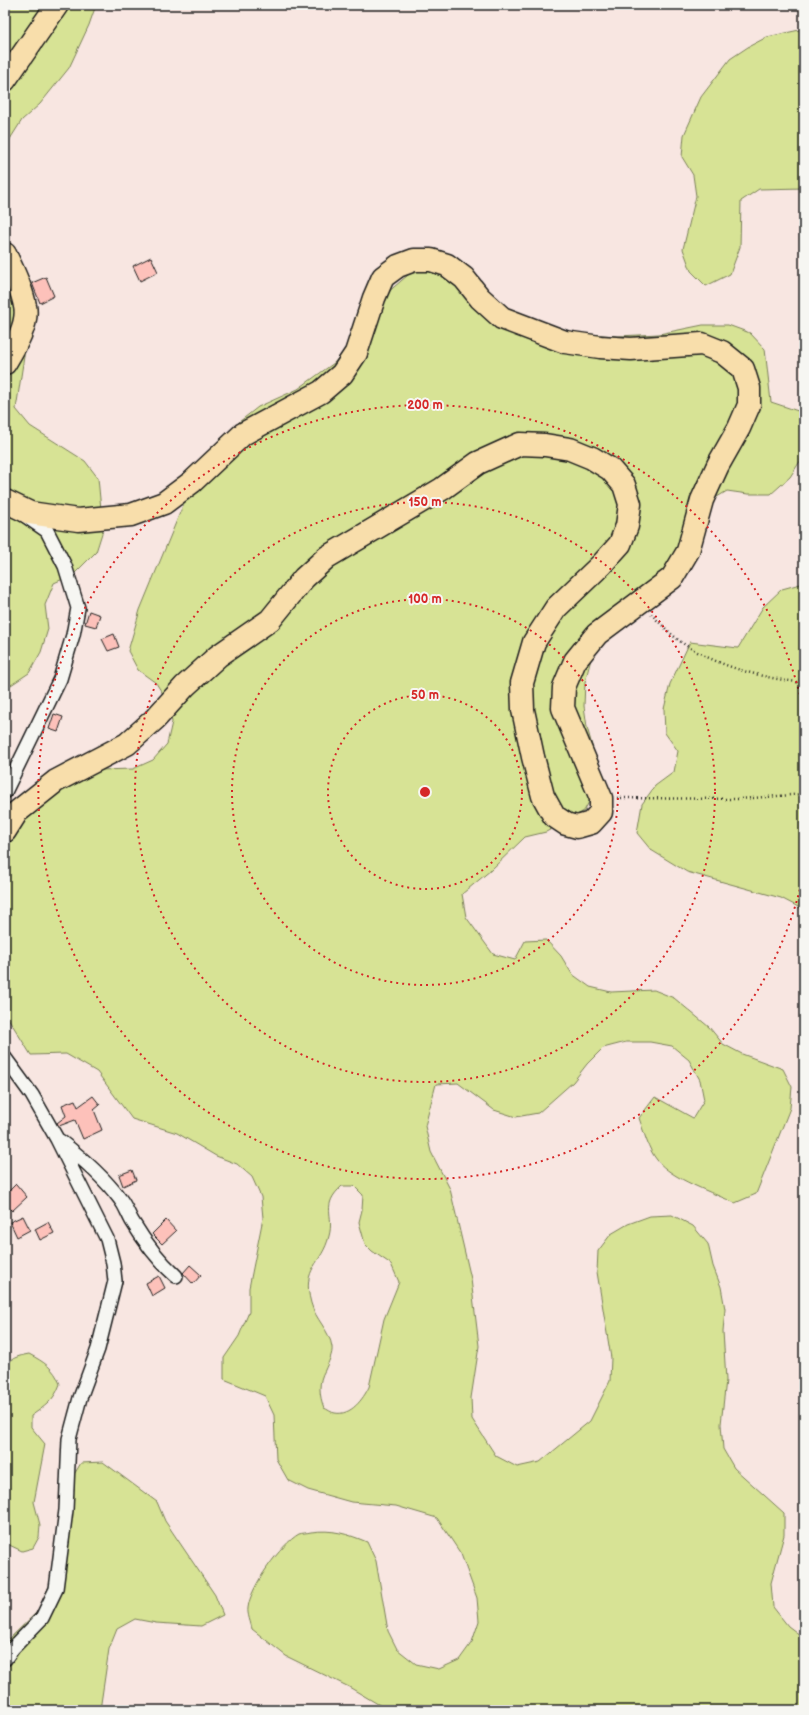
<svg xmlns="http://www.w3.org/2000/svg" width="809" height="1715" viewBox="0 0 809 1715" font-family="'Balsamiq Sans',sans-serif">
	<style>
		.green { fill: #d7e395; stroke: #7a8058; fill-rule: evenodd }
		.building { fill: #fdc1ba; stroke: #1c1c1c }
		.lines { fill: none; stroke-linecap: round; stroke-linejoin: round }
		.street-casing { stroke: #1c1c1c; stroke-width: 16 }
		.highway-casing { stroke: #1c1c1c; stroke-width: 25 }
		.path { stroke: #1c1c1c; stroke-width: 2.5; stroke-dasharray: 1 3; stroke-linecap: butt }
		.street { stroke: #f6f6f2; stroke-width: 13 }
		.highway { stroke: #f8deab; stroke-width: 22 }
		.ring { fill: none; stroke: #d62828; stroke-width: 2; stroke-dasharray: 2 4 }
		.centre { fill: #d62828; stroke: #f6f6f2; stroke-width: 2 }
		.ring-label { font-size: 12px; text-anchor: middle; font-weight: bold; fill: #d62828; stroke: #f6f6f2; stroke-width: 4; stroke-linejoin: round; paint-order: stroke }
	</style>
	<rect width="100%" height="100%" fill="#f8e6e1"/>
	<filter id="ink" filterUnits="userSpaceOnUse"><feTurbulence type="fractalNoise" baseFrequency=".025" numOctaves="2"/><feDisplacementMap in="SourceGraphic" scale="8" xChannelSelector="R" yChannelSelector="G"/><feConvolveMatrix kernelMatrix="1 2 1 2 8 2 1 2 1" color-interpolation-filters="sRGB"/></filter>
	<g filter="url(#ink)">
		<!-- green -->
		<path class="green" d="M 5,5 L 96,5 L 89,25 L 69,68 L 40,104 L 22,120 L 5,147 Z
			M 804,29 L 804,188 L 759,189 L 741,201 L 740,247 L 730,274 L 706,286 L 691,271 L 683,249 L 696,196 L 693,175 L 682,157 L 684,135 L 701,97 L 730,59 L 748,47 L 767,37 Z
			M 5,257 L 27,337 L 16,409 L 30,426 L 85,461 L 98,478 L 103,530 L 96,552 L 74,574 L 54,583 L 45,605 L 48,629 L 41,652 L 29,673 L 11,685 L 5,686 Z
			M 436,267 L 477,282 L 511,310 L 531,320 L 573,333 L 618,336 L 659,334 L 703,325 L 728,325 L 750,333 L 765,349 L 771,402 L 804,413 L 804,455 L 790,477 L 771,494 L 748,494 L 727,491 L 707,503 L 678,569 L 603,641 L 591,659 L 585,682 L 584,706 L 587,727 L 598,768 L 595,791 L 584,811 L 546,832 L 525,837 L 491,870 L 462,894 L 466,917 L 493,954 L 515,960 L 525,941 L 546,940 L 561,956 L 572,974 L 590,987 L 611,992 L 654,990 L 674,998 L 709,1027 L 723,1044 L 742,1054 L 783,1069 L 792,1087 L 790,1108 L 756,1194 L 735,1203 C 714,1193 671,1179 657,1160 C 648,1149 644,1132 639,1118 L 655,1097 L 693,1118 L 704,1100 L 700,1080 L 689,1060 L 672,1046 L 650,1042 L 626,1042 L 603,1048 L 587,1064 L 573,1082 L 538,1113 L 516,1117 L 494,1110 L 458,1083 L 436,1084 L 425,1126 L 431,1152 L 450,1189 L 471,1279 L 479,1346 L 471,1398 L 472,1419 L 496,1456 L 517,1467 L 540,1462 L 590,1421 L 610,1381 L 611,1358 L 597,1272 L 598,1251 L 611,1234 L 628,1224 L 650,1216 L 672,1215 L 693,1226 L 708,1244 L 713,1266 L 721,1287 L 725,1309 L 723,1331 L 726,1380 L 721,1424 L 723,1449 L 734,1468 L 784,1513 L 784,1535 L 771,1583 L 773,1607 L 788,1626 L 804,1638 L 804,1710 L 388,1710 L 349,1687 L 286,1656 L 252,1629 C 251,1623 247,1614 248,1608 C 250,1587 281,1544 299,1534 C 302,1533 307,1533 311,1532 C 332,1529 348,1534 367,1542 L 376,1561 L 388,1631 L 397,1649 L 416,1664 L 439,1669 L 459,1660 L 472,1642 L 479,1621 L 477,1598 L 461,1554 L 437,1518 L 396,1506 L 351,1502 L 308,1490 L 288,1480 L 276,1459 L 274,1415 L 265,1396 L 224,1379 L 224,1358 L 239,1336 L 249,1312 L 249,1288 L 263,1218 L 261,1197 L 252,1177 L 237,1164 L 216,1156 L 177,1133 L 132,1119 L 97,1072 L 66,1054 L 31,1055 L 5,1013 L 5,863 L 17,811 L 67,771 L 133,769 L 153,760 L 167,744 L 172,722 L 168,702 L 156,683 L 138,670 L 128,651 L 140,610 L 195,476 L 207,455 L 239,422 L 258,407 L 298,389 L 334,363 L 361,331 L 387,293 L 415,269 ZM 342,1186 L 354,1186 L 363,1195 L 362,1210 L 359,1222 L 365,1244 L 372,1251 L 391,1264 L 399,1282 L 384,1319 L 369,1387 C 363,1399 351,1416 335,1413 C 332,1413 327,1409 324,1408 C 319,1395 318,1382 325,1370 C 328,1363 333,1354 332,1347 C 330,1331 315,1319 311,1303 C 301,1267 322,1265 329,1236 C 335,1214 320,1206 342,1186 Z
			M 804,583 L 804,910 L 781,898 L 687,872 L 651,850 L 637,833 L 642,804 L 655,786 L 674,772 L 678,751 L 665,733 L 664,709 L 670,684 L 690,642 L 738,648 L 763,607 L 782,589 Z
			M 29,1354 C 44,1362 54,1368 60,1384 C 54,1401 45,1406 31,1416 L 31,1427 L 45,1444 L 34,1502 L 40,1525 L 39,1537 L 33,1548 L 22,1551 L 5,1543 L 5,1368 C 10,1358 18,1356 29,1354 Z
			M 103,1462 L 157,1502 L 165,1521 L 215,1595 L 223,1615 L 201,1626 L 156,1623 L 135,1619 L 117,1629 L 109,1649 L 100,1710 L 5,1710 L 5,1643 L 38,1611 L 66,1548 L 70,1481 L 81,1463 Z"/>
		<!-- building -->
		<path class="building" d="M 151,257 L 158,272 L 140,281 L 133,266 Z
			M 46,277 L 54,296 L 40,303 L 32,283 Z
			M 89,611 L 100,615 L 96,627 L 85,624 Z
			M 114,634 L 119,647 L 108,651 L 102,639 Z
			M 54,714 L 63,717 L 58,732 L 49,729 Z
			M 93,1096 L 100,1105 L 94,1110 L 102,1130 L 83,1139 L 75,1120 L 59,1126 L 57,1123 L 66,1116 L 62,1105 L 75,1100 L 78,1107 Z
			M 132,1170 L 136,1180 L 123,1186 L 119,1175 Z
			M 16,1184 L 27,1197 L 12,1211 L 5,1204 L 5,1195 Z
			M 23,1216 L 30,1230 L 17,1237 L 10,1222 Z
			M 166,1220 L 176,1231 L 162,1244 L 152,1234 Z
			M 48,1222 L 54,1233 L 40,1240 L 35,1229 Z
			M 190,1265 L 201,1275 L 193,1284 L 183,1273 Z
			M 159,1276 L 165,1288 L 152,1296 L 146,1283 Z"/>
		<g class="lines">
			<defs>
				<path id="street" d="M 5,792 L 60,679 L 73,635 L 78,608 L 65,566 L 47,531 L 24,515
					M 5,1058 L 32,1095 L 57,1139 L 107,1239 L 113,1263 L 115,1281 L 98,1349 L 80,1398 L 69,1439 L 66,1510 L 56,1589 L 42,1618 L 13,1648 L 5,1659
					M 60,1141 C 82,1158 103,1176 120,1199 C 125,1205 128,1214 132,1221 C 144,1241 159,1261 176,1276"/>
				<path id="highway" d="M 5,80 L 57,5
					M 5,254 C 13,270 22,289 25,306 C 29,324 14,348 5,363
					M 5,501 L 30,513 L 78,520 L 131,515 L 164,503 L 192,482 L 243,434 L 321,392 L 342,374 L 356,353 L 374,298 L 383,277 L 398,266 L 414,260 L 431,260 L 447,265 L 464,278 L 480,298 L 502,318 L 565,342 L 600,347 L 631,349 L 702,344 L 722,352 L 743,369 L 749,388 L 749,405 L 739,428 L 718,465 L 702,500 L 688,551 L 672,578 L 597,634 L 575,661 L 564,687 L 563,708 L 601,798 L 601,812 L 591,823 L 577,827 L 566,824 L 554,816 L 543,796 L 533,757 L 523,710 L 522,683 L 534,642 L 556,608 L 602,564 L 620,544 L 627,526 L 630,504 L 624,485 L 610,469 L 592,458 L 570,449 L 545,445 L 520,444 L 478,463 L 442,489 L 327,557 L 304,578 L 270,620 L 218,656 L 185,686 L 155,719 L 127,744 L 56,781 L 17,812 L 5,831"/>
			</defs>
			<!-- street casing -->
			<use href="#street" class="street-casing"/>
			<!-- highway casing -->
			<use href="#highway" class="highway-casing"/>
			<!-- path -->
			<path class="path" d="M 651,614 C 662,625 674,638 687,646 C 721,667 759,677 797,682 L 804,678
				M 617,798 L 740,799 L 804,794"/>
			<!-- street -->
			<use href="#street" class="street"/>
			<!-- highway -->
			<use href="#highway" class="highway"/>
		</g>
	</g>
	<!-- distance rings -->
	<g class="ring">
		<circle cx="425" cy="792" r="97"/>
		<circle cx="425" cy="792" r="193"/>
		<circle cx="425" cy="792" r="290"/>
		<path d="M804 872A387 387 0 1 1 804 712"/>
	</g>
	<circle cx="425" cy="792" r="6" class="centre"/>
	<g class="ring-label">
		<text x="425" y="409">200 m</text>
		<text x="425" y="506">150 m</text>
		<text x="425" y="603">100 m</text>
		<text x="425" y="699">50 m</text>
	</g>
	<!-- margin -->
	<rect width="809" height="1715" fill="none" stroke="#f6f6f2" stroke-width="20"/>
	<rect x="10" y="10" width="789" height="1695" fill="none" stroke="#1c1c1c" stroke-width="1.5" filter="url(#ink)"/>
</svg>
